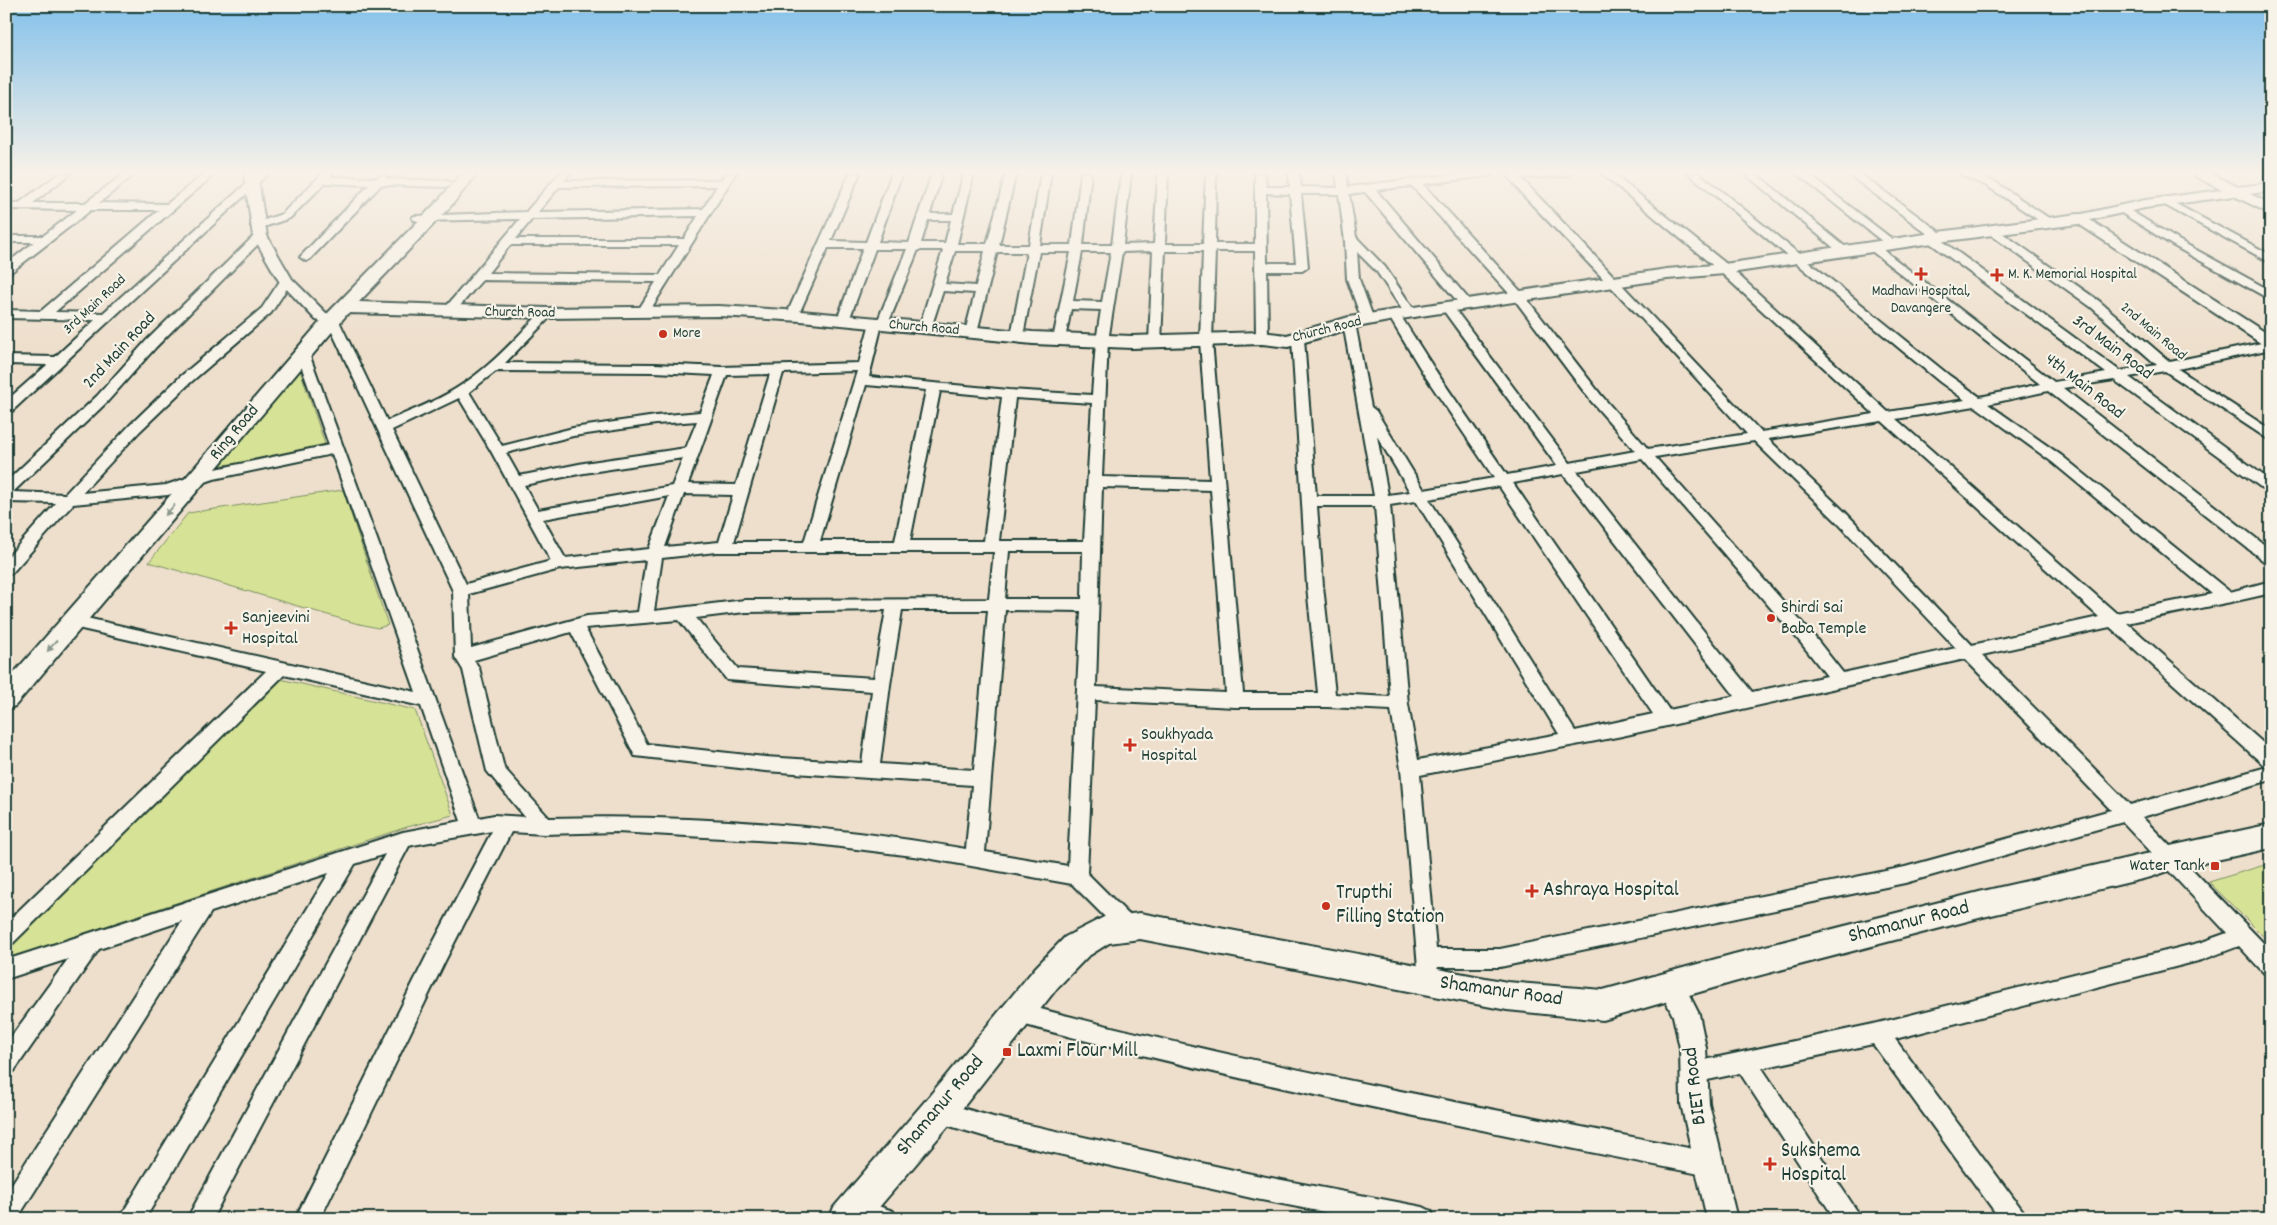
<svg xmlns="http://www.w3.org/2000/svg" width="2277" height="1225" viewBox="0 0 2277 1225" font-family="Dekko,sans-serif">
	<style>
		.green { fill: #d6e295; stroke: #7a9064 }
		.lines { fill: none; stroke-linecap: round; stroke-linejoin: round }
		.minor-casing { stroke: #1f3d34; stroke-width: 4 }
		.tertiary-casing { stroke: #1f3d34; stroke-width: 4 }
		.secondary-casing { stroke: #1f3d34; stroke-width: 4 }
		.minor { fill: #f7f3e8; fill-rule: evenodd }
		.tertiary { fill: #f7f3e8; fill-rule: evenodd }
		.secondary { fill: #f7f3e8; fill-rule: evenodd }
		.oneway { fill: #8b988e }
		.poi-dot { fill: #c8321e; stroke: #f7f3e8; stroke-width: 2 }
		.labels { text-anchor: middle; dominant-baseline: central; stroke-width: 4.5; stroke-linejoin: round; paint-order: stroke }
		.far-poi-label { font-size: 15px; fill: #1f3d34; stroke: #f7f3e8; text-anchor: start }
		.far-street-label { font-size: 15px; fill: #1f3d34; stroke: #f7f3e8 }
		.street-label { font-size: 18px; fill: #1f3d34; stroke: #f7f3e8 }
		.poi-label { font-size: 18px; fill: #1f3d34; stroke: #f7f3e8; text-anchor: start }
		.near-poi-label { font-size: 21px; fill: #1f3d34; stroke: #f7f3e8; text-anchor: start }
		.near-street-label { font-size: 21px; fill: #1f3d34; stroke: #f7f3e8 }
	</style>
	<rect width="100%" height="100%" fill="#eedfcc"/>
	<filter id="ink" filterUnits="userSpaceOnUse"><feTurbulence type="fractalNoise" baseFrequency=".02" numOctaves="2"/><feDisplacementMap in="SourceGraphic" scale="10" xChannelSelector="R" yChannelSelector="G"/><feConvolveMatrix kernelMatrix="1 2 1 2 8 2 1 2 1" color-interpolation-filters="sRGB"/></filter>
	<g filter="url(#ink)">
		<!-- green -->
		<path class="green" d="M 299,367 L 327,450 L 217,466 Z
			M 343,490 L 388,625 L 378,628 L 355,623 L 149,562 L 188,513 Z
			M 280,679 L 415,710 L 453,815 L 407,827 L 6,959 L 6,951 Z
			M 2271,863 L 2271,944 L 2209,882 Z"/>
		<g class="lines">
			<defs>
				<path id="minor" d="M 60,173 L 71,173 L 33,203 L 85,203 L 125,173 L 136,173 L 99,203 L 167,204 L 205,173 L 216,173 L 55,312 L 103,313 L 258,173 L 269,173 L 11,412 L 6,413 L 6,401 L 47,365 L 6,364 L 6,356 L 55,357 L 95,320 L 6,318 L 6,310 L 41,311 L 159,210 L 91,210 L 10,273 L 6,274 L 6,264 L 34,242 L 6,242 L 6,236 L 43,236 L 77,210 L 6,209 L 6,203 L 19,203 Z
					M 323,173 L 332,173 L 331,177 L 376,178 L 382,175 L 386,176 L 387,179 L 448,181 L 453,184 L 448,187 L 381,185 L 310,259 L 306,261 L 300,257 L 302,255 L 369,185 L 325,183 L 290,218 L 261,228 L 253,228 L 251,226 L 253,224 L 282,214 Z
					M 560,173 L 570,173 L 564,181 L 721,180 L 726,173 L 736,173 L 647,315 L 643,316 L 637,312 L 656,282 L 482,280 L 453,314 L 445,314 L 443,311 L 445,308 L 520,219 L 418,221 L 414,220 L 412,218 L 414,216 L 526,212 ZM 717,186 L 703,209 L 538,212 L 559,187 ZM 698,216 L 684,239 L 516,239 L 532,219 ZM 510,245 L 679,245 L 660,275 L 488,273 Z
					M 850,173 L 860,173 L 831,241 L 866,242 L 892,173 L 902,173 L 878,242 L 909,243 L 932,173 L 942,173 L 930,214 L 953,214 L 964,173 L 974,173 L 957,244 L 987,244 L 1006,173 L 1016,173 L 999,245 L 1029,245 L 1041,173 L 1051,173 L 1040,245 L 1072,245 L 1081,173 L 1091,173 L 1083,245 L 1112,245 L 1121,173 L 1131,173 L 1123,245 L 1154,244 L 1158,173 L 1168,173 L 1165,244 L 1203,244 L 1206,173 L 1216,173 L 1215,244 L 1255,244 L 1255,173 L 1265,173 L 1266,187 L 1290,187 L 1289,173 L 1299,173 L 1301,187 L 1338,188 L 1336,173 L 1346,173 L 1348,187 L 1465,173 L 1494,173 L 1489,176 L 1423,184 L 1523,294 L 1601,395 L 1648,449 L 1747,434 L 1641,318 L 1522,194 L 1506,173 L 1572,173 L 1567,176 L 1521,178 L 1761,432 L 1874,414 L 1716,268 L 1601,173 L 1612,173 L 1724,262 L 1888,412 L 1965,400 L 1940,382 L 1688,173 L 1699,173 L 1950,376 L 1980,397 L 2040,384 L 1869,249 L 1867,247 L 1869,245 L 1877,245 L 2054,382 L 2106,373 L 1926,240 L 1924,238 L 1929,235 L 1847,173 L 1859,173 L 1944,235 L 1946,237 L 1941,240 L 2120,371 L 2157,365 L 2091,307 L 1987,232 L 1985,230 L 1987,228 L 1995,228 L 2099,301 L 2170,362 L 2271,341 L 2271,349 L 2178,369 L 2271,430 L 2271,441 L 2165,371 L 2129,377 L 2271,481 L 2271,493 L 2266,491 L 2114,380 L 2063,388 L 2271,550 L 2271,563 L 2265,562 L 2048,391 L 1988,404 L 2062,456 L 2230,592 L 2271,581 L 2271,593 C 2223,605 2175,612 2127,623 L 2271,750 L 2271,780 L 2142,817 L 2271,951 L 2271,975 L 2264,973 L 2239,946 L 2202,960 L 1895,1039 L 2023,1211 L 2027,1219 L 2000,1219 L 1873,1044 L 1762,1068 L 1857,1211 L 1861,1219 L 1835,1219 L 1740,1073 L 1694,1083 L 1686,1080 L 1683,1072 L 1686,1064 L 1878,1023 L 2202,942 L 2227,933 L 2123,822 L 1905,883 L 1500,967 L 1438,967 L 1435,975 L 1428,978 L 1421,975 L 1418,968 L 1401,769 L 1391,710 L 1327,707 L 1235,707 L 1095,700 L 1087,873 L 1135,921 L 1138,927 L 1135,933 L 1128,936 L 1121,933 L 1072,884 L 921,857 L 808,843 L 617,832 L 544,834 L 511,832 L 445,961 L 320,1219 L 295,1219 L 431,947 L 492,831 L 413,845 L 409,846 L 212,1219 L 187,1219 L 385,854 L 355,864 L 145,1219 L 119,1219 L 329,873 L 211,912 L 17,1219 L 6,1219 L 6,1193 L 182,921 L 99,949 L 14,1071 L 6,1074 L 6,1044 L 68,959 L 6,979 L 6,960 L 403,832 L 461,821 L 421,706 L 284,675 L 13,943 L 6,946 L 6,923 L 266,671 L 73,627 L 67,625 L 65,621 L 67,617 L 73,615 L 416,692 L 332,454 L 214,479 L 168,495 L 73,504 L 12,573 L 6,574 L 6,559 L 56,503 L 6,502 L 6,482 L 97,396 L 146,341 L 256,234 L 264,234 L 266,236 L 264,238 L 156,347 L 107,402 L 13,492 L 65,494 L 130,425 L 181,376 L 262,308 L 282,278 L 290,278 L 292,281 L 271,313 L 191,382 L 140,431 L 82,493 L 166,485 L 211,470 L 329,445 L 297,354 L 303,350 L 308,351 L 479,818 L 494,815 L 525,817 L 487,771 L 463,670 L 455,657 L 453,591 L 326,319 L 332,315 L 338,319 L 387,421 C 411,411 435,402 457,388 C 490,368 516,338 543,310 L 547,309 L 553,313 L 551,316 L 505,363 L 655,364 L 722,367 L 859,363 L 870,323 L 872,320 L 878,320 L 907,249 L 875,249 L 849,320 L 843,324 L 837,320 L 863,248 L 828,248 L 798,316 L 792,320 L 786,316 ZM 1412,186 L 1515,300 L 1591,401 L 1635,451 L 1570,463 L 1451,304 L 1447,303 L 1441,307 L 1557,466 L 1507,475 L 1437,373 L 1400,315 L 1394,311 L 1388,315 L 1423,373 L 1494,478 L 1424,490 L 1376,411 L 1371,407 L 1355,323 L 1349,319 L 1343,323 L 1374,496 L 1316,496 L 1304,339 L 1303,336 L 1293,336 L 1292,339 L 1307,586 L 1318,693 L 1243,693 L 1212,341 L 1215,251 L 1255,251 L 1256,338 L 1262,342 L 1267,341 L 1268,338 L 1267,271 L 1302,271 L 1308,267 L 1301,194 L 1339,194 L 1345,242 L 1347,279 L 1362,320 L 1368,324 L 1374,320 L 1359,279 L 1357,252 L 1377,272 L 1407,317 L 1415,317 L 1417,314 L 1385,267 L 1356,237 L 1349,194 L 1365,192 L 1463,308 L 1471,308 L 1473,305 L 1471,302 L 1376,190 ZM 1266,193 L 1290,194 L 1296,263 L 1267,263 ZM 928,220 L 951,220 L 945,243 L 921,243 ZM 918,250 L 943,250 L 919,328 L 925,332 L 931,328 L 943,291 L 975,293 L 965,332 L 971,336 L 977,332 L 997,252 L 1027,252 L 1011,336 L 1017,340 L 1023,336 L 1039,252 L 1071,252 L 1053,339 L 1059,343 L 1065,339 L 1071,309 L 1101,310 L 1096,341 L 1092,395 L 1009,390 L 869,377 L 881,328 L 888,324 ZM 955,251 L 985,251 L 976,286 L 945,284 ZM 1153,251 L 1149,342 L 1155,346 L 1161,342 L 1165,251 L 1203,251 L 1200,341 L 1210,480 L 1102,477 L 1108,341 L 1122,252 ZM 1082,252 L 1111,252 L 1102,302 L 1073,301 ZM 496,371 L 655,372 L 714,375 L 700,412 L 656,416 L 573,428 L 502,446 L 469,392 ZM 857,371 L 804,542 L 734,542 L 783,373 ZM 770,374 L 736,485 L 688,484 L 727,375 ZM 866,385 L 926,390 L 895,541 L 820,541 ZM 940,391 L 1002,397 L 984,541 L 910,541 ZM 459,398 L 491,451 L 551,561 L 466,584 L 392,430 ZM 1015,398 L 1092,403 L 1084,541 L 999,541 ZM 1975,406 L 2052,462 L 2212,594 L 2116,613 L 1896,419 ZM 697,421 L 686,448 L 584,463 L 519,476 L 506,453 L 573,436 L 656,424 ZM 1882,421 L 2099,617 L 1972,645 L 1845,512 L 1768,439 ZM 1377,436 L 1410,492 L 1388,495 ZM 1754,441 L 1835,520 L 1956,648 L 1843,673 L 1813,635 L 1655,457 ZM 683,458 L 672,486 L 538,510 L 524,485 L 584,473 ZM 1642,459 L 1801,643 L 1827,676 L 1752,692 L 1577,471 ZM 1563,474 L 1735,696 L 1669,710 L 1513,483 ZM 1499,486 L 1653,714 L 1575,731 L 1429,499 ZM 1102,487 L 1211,490 L 1226,693 L 1096,687 ZM 684,494 L 733,495 L 719,542 L 665,547 ZM 669,496 L 649,549 L 565,558 L 543,519 ZM 1416,501 L 1559,734 L 1418,760 L 1408,704 L 1390,505 ZM 1317,506 L 1375,506 L 1390,697 L 1335,694 L 1323,586 ZM 1009,551 L 1083,551 L 1082,599 L 1005,599 ZM 716,552 L 994,552 L 989,599 L 745,600 L 654,611 L 662,558 ZM 646,560 L 638,612 L 587,616 L 471,648 L 469,594 L 560,569 ZM 886,610 L 874,678 L 738,669 L 696,618 L 745,612 ZM 902,610 L 988,610 L 974,770 L 880,764 L 890,685 ZM 1005,610 L 1081,611 L 1068,866 L 985,852 ZM 679,620 L 727,680 L 872,691 L 862,763 L 765,757 L 647,744 L 585,628 ZM 2110,627 L 2265,766 L 2267,767 L 2130,805 L 1982,655 ZM 571,632 L 635,756 L 765,771 L 972,785 L 966,849 C 829,825 688,814 549,818 L 504,768 L 479,668 L 474,660 ZM 1965,659 L 2111,810 L 1905,867 L 1500,949 L 1436,949 L 1420,775 L 1622,736 Z
					M 1744,173 L 1755,173 L 1848,249 L 1850,251 L 1848,253 L 1840,253 Z
					M 1796,173 L 1807,173 L 1896,242 L 1898,244 L 1896,246 L 1888,246 Z
					M 1960,173 L 1974,173 L 1995,182 L 2056,223 L 2050,226 L 2046,225 L 1987,186 L 1961,175 Z
					M 2165,198 L 2271,255 L 2271,263 L 2161,203 L 2159,201 L 2161,199 Z
					M 2121,205 L 2180,241 L 2271,291 L 2271,300 L 2172,245 L 2117,210 L 2115,208 Z
					M 1018,1003 C 1246,1064 1478,1106 1709,1152 L 1717,1156 L 1721,1164 L 1717,1172 L 1709,1176 C 1478,1129 1246,1085 1018,1023 L 1010,1020 L 1007,1013 L 1010,1006 Z
					M 938,1101 L 993,1117 L 1256,1175 L 1423,1207 L 1431,1211 L 1435,1219 L 1360,1219 L 1256,1199 L 993,1139 L 930,1120 L 927,1112 L 930,1104 Z
					M 854,1198 L 893,1211 L 897,1219 L 846,1218 L 842,1210 L 846,1202 Z"/>
				<path id="tertiary" d="M 244,173 L 257,173 L 267,236 L 292,279 L 326,313 L 337,316 L 340,319 L 337,322 L 332,324 L 316,320 L 279,281 L 253,236 Z
					M 2194,173 L 2210,173 L 2238,187 L 2271,183 L 2271,191 L 2250,194 L 2271,204 L 2271,214 L 2234,196 L 2145,208 L 2090,220 L 2271,336 L 2271,348 L 2265,346 L 2071,219 L 2073,216 L 2145,200 L 2222,190 L 2195,176 Z
					M 1671,973 L 1680,977 L 1699,1014 L 1706,1048 L 1709,1104 L 1737,1219 L 1707,1219 L 1681,1104 L 1680,1048 L 1673,1016 L 1658,985 L 1662,977 Z"/>
				<path id="secondary" d="M 462,173 L 478,173 L 449,208 L 359,302 L 547,308 L 719,306 L 801,311 L 1033,332 L 1132,336 L 1262,332 L 1287,335 L 1349,317 L 1394,310 L 1667,269 L 1724,264 L 1946,231 L 2078,214 L 2084,215 L 2086,219 L 2084,223 L 2078,224 L 1946,241 L 1724,274 L 1667,279 L 1394,320 L 1352,328 L 1288,347 L 1262,344 L 1132,348 L 1033,344 L 801,321 L 719,316 L 547,318 L 348,313 L 15,706 L 6,709 L 6,682 L 189,474 L 326,315 L 437,202 Z
					M 2271,824 L 2271,848 L 2171,870 L 2151,877 L 1983,917 L 1734,982 L 1603,1020 L 1507,1010 L 1140,939 L 1109,943 L 1087,957 L 1057,988 L 950,1124 L 869,1219 L 829,1219 L 834,1207 L 926,1100 L 1035,968 L 1065,937 L 1104,917 L 1140,913 L 1507,982 L 1603,990 L 1734,954 L 1983,891 L 2150,853 L 2170,846 Z"/>
			</defs>
			<!-- minor casing -->
			<use href="#minor" class="minor-casing"/>
			<!-- tertiary casing -->
			<use href="#tertiary" class="tertiary-casing"/>
			<!-- secondary casing -->
			<use href="#secondary" class="secondary-casing"/>
			<!-- minor -->
			<use href="#minor" class="minor"/>
			<!-- tertiary -->
			<use href="#tertiary" class="tertiary"/>
			<!-- secondary -->
			<use href="#secondary" class="secondary"/>
		</g>
		<!-- one-way arrows -->
		<defs><path id="oneway-solid" d="M-6-.8H1V-3.2L6.5 0L1 3.2V.8H-6Z" transform="scale(1.25)"/></defs>
		<g class="oneway">
			<use href="#oneway-solid" transform="translate(170 510) rotate(131)"/>
			<use href="#oneway-solid" transform="translate(52 646) rotate(131)"/>
		</g>
	</g>
	<!-- sky -->
	<linearGradient id="sky" x2="0" y2="1"><stop stop-color="#83c1ea"/><stop offset="0.5" stop-color="#f7f1e8"/><stop offset="1" stop-color="#f7f1e8" stop-opacity="0"/></linearGradient>
	<rect width="2277" height="344" fill="url(#sky)"/>
	<!-- markers -->
	<g class="poi-dot">
		<path d="M1918.5 266.5h5v5h5v5h-5v5h-5v-5h-5v-5h5z"/>
		<path d="M1994.5 267.5h5v5h5v5h-5v5h-5v-5h-5v-5h5z"/>
		<circle cx="663" cy="334" r="5"/>
		<circle cx="1771" cy="618" r="5"/>
		<path d="M228.5 620.5h5v5h5v5h-5v5h-5v-5h-5v-5h5z"/>
		<path d="M1127.5 737.5h5v5h5v5h-5v5h-5v-5h-5v-5h5z"/>
		<rect x="2210" y="861" width="10" height="10" rx="2.5"/>
		<path d="M1529.5 883.5h5v5h5v5h-5v5h-5v-5h-5v-5h5z"/>
		<circle cx="1326" cy="906" r="5"/>
		<rect x="1002" y="1047" width="10" height="10" rx="2.5"/>
		<path d="M1767.5 1156.5h5v5h5v5h-5v5h-5v-5h-5v-5h5z"/>
	</g>
	<g class="labels">
		<!-- far-poi labels -->
		<g class="far-poi-label">
			<text x="2008" y="275">M. K. Memorial Hospital</text>
			<text x="1921" y="292" text-anchor="middle">Madhavi Hospital,<tspan x="1921" dy="17">Davangere</tspan></text>
			<text x="673" y="334">More</text>
		</g>
		<!-- far-street labels -->
		<g class="far-street-label">
			<text transform="translate(95 305) rotate(-43)">3rd Main Road</text>
			<text transform="translate(520 313) rotate(1)">Church Road</text>
			<text transform="translate(924 328) rotate(5)">Church Road</text>
			<text transform="translate(1327 330) rotate(-14)">Church Road</text>
			<text transform="translate(2153 332) rotate(40)">2nd Main Road</text>
		</g>
		<!-- street labels -->
		<g class="street-label">
			<text transform="translate(2112 348) rotate(37)">3rd Main Road</text>
			<text transform="translate(120 351) rotate(-47)">2nd Main Road</text>
			<text transform="translate(2084 387) rotate(38)">4th Main Road</text>
			<text transform="translate(235 433) rotate(-50)">Ring Road</text>
		</g>
		<!-- poi labels -->
		<g class="poi-label">
			<text x="1781" y="608">Shirdi Sai<tspan x="1781" dy="21">Baba Temple</tspan></text>
			<text x="242" y="618">Sanjeevini<tspan x="242" dy="21">Hospital</tspan></text>
			<text x="1141" y="735">Soukhyada<tspan x="1141" dy="21">Hospital</tspan></text>
			<text x="2205" y="866" text-anchor="end">Water Tank</text>
		</g>
		<!-- near-poi labels -->
		<g class="near-poi-label">
			<text x="1543" y="891">Ashraya Hospital</text>
			<text x="1336" y="894">Trupthi<tspan x="1336" dy="24">Filling Station</tspan></text>
			<text x="1017" y="1052">Laxmi Flour Mill</text>
			<text x="1781" y="1152">Sukshema<tspan x="1781" dy="24">Hospital</tspan></text>
		</g>
		<!-- near-street labels -->
		<g class="near-street-label">
			<text transform="translate(1909 923) rotate(-14)">Shamanur Road</text>
			<text transform="translate(1501 992) rotate(8)">Shamanur Road</text>
			<text transform="translate(1696 1086) rotate(-97)">BIET Road</text>
			<text transform="translate(941 1106) rotate(-50)">Shamanur Road</text>
		</g>
	</g>
	<!-- margin -->
	<rect width="2277" height="1225" fill="none" stroke="#f7f3e8" stroke-width="25"/>
	<rect x="12" y="12" width="2252" height="1200" fill="none" stroke="#1f3d34" stroke-width="2" filter="url(#ink)"/>
</svg>
